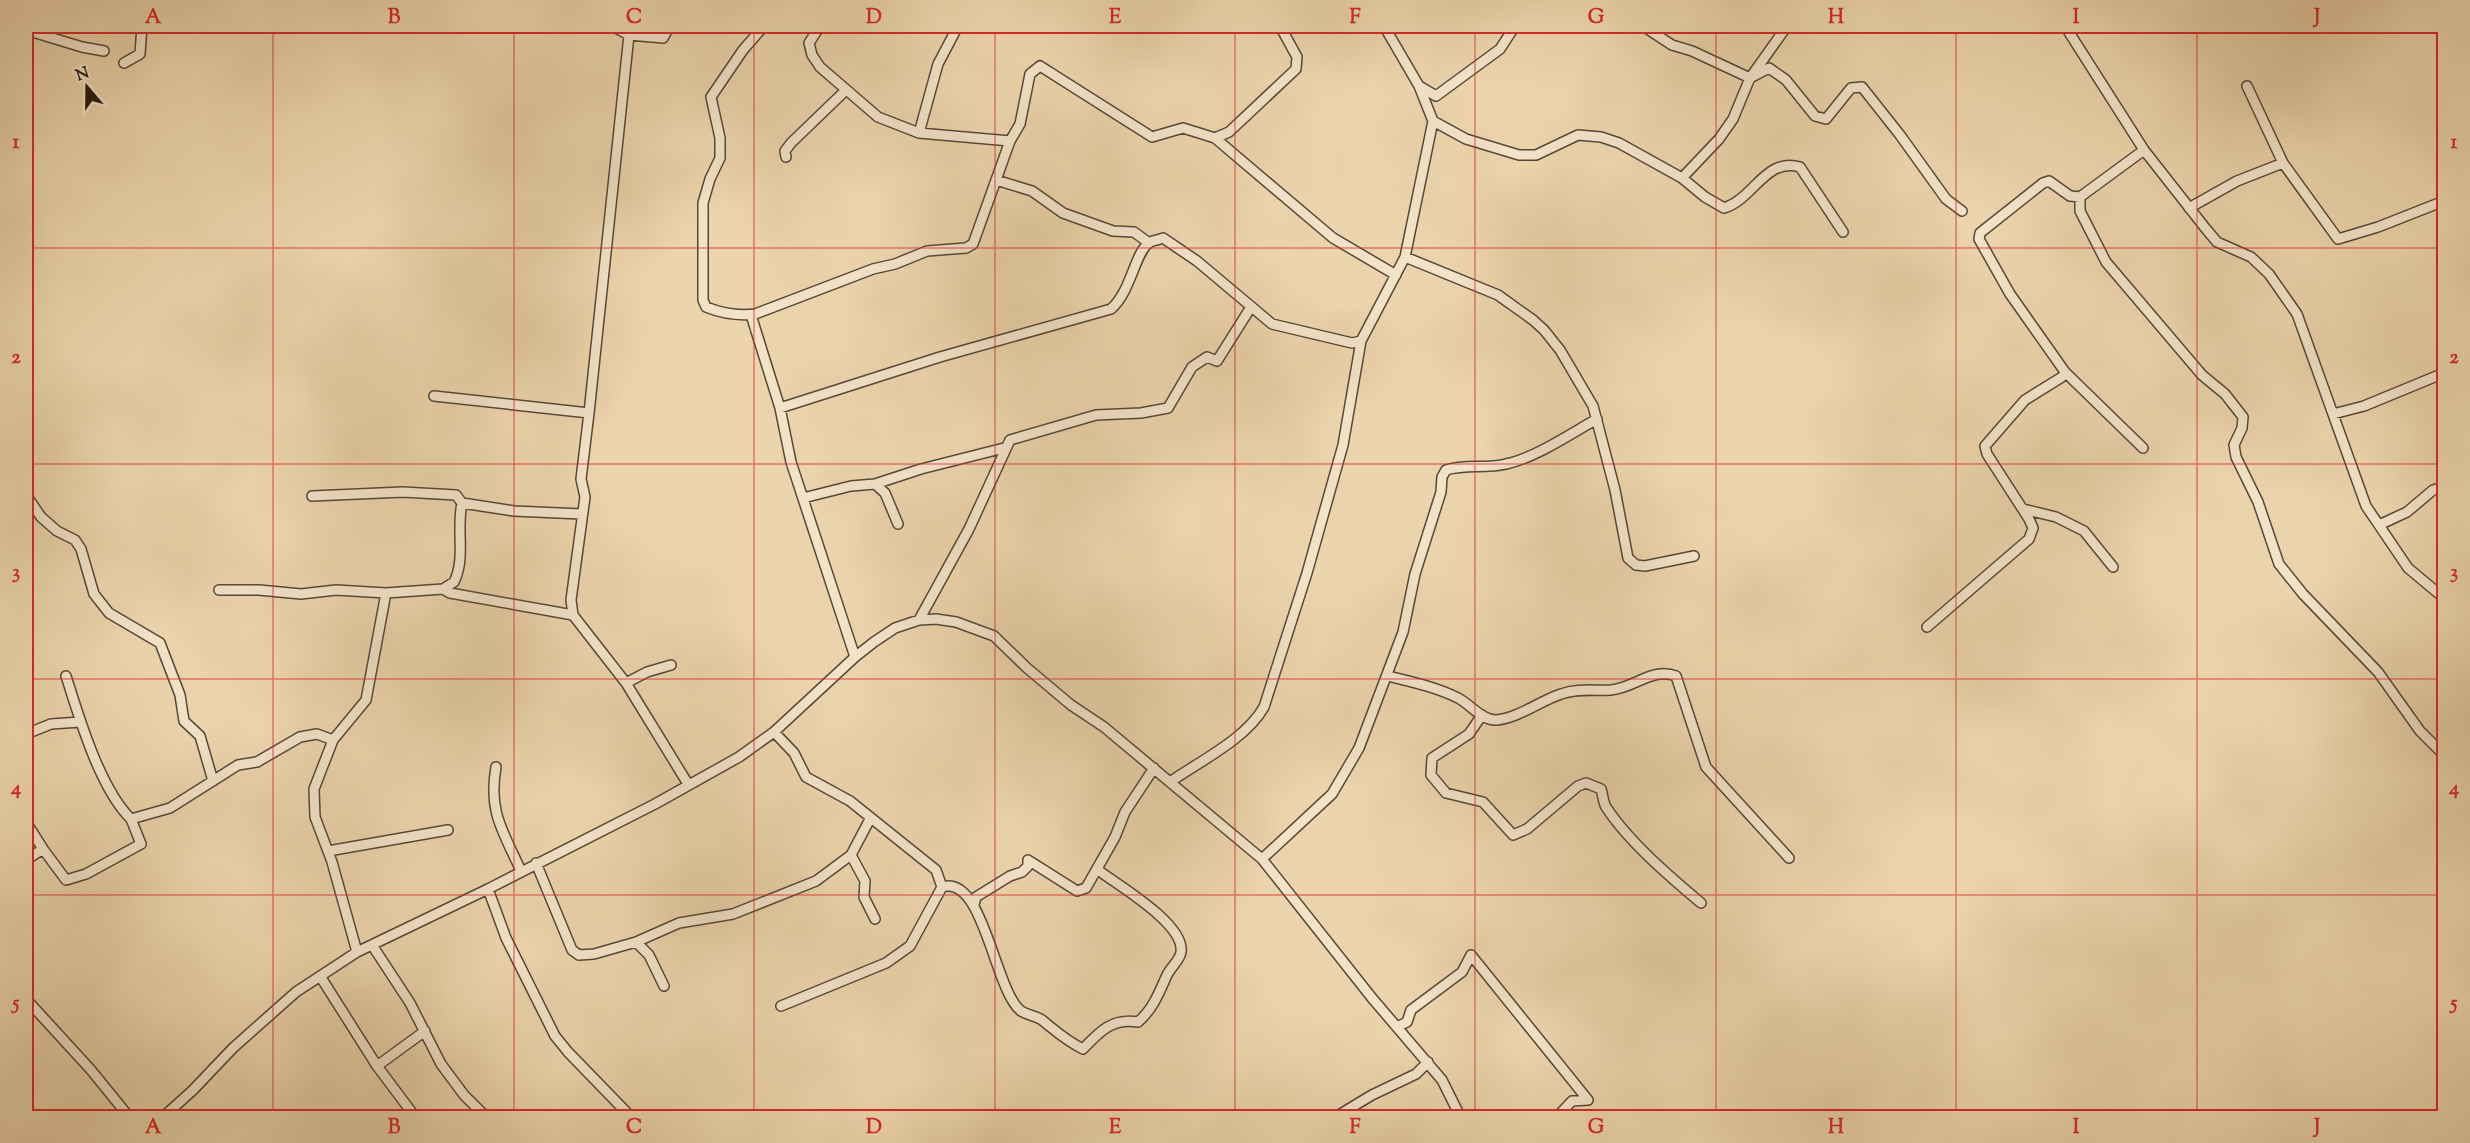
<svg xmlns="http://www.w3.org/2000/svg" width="2470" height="1143" viewBox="0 0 2470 1143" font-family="'Sorts Mill Goudy',serif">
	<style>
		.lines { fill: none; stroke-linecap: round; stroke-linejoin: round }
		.minor-casing { stroke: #564837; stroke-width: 12 }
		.minor { stroke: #f2e2c8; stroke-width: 9 }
		.grid { fill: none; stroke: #d62828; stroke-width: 1.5; stroke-opacity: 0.55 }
		.neatline { fill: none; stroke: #d62828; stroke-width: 2 }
		.grid-label { font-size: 20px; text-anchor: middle; font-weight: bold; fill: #d62828 }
	</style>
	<rect width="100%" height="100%" fill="#ebd3ab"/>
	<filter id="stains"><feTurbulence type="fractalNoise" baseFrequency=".00333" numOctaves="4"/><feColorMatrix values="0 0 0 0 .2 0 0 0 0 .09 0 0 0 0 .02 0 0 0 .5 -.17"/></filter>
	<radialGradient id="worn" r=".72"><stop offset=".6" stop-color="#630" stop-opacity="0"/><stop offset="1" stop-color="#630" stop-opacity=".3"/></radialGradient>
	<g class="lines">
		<defs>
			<path id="minor" d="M 612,26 L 629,35
				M 764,26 L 743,50 L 711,97 L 720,138 L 720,158 L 710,179 L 703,203 L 703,300 L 706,307 C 721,313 739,316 755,314 L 873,269 L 895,264 L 927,251 L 966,248 L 973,244 L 1010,141 L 1020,124 L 1030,74 L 1040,66 L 1152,137 L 1183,128 L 1215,138 L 1229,132 L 1296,69 L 1297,57 L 1280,26
				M 820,26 L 809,43 L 812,55 L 820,67 L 878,117 L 919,133 L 1010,141
				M 1643,26 L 1672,45 L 1692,51 L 1750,78 L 1769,68 L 1786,80 L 1815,116 L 1826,119 L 1851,88 L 1862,87 L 1900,135 L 1946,199 L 1962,211
				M 2065,26 L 2144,150 L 2206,229 L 2217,242 L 2251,257 L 2269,274 L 2297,314 L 2366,506 L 2408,568 L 2444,598
				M 26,30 L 82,47 L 104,51
				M 124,63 L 140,54 L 142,26
				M 1419,86 L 1436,96 L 1500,49 L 1515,26
				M 2247,86 L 2283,163 L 2338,239 L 2378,227 L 2444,201
				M 1433,121 L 1466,139 L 1519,155 L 1536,155 L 1578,135 L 1601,137 L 1619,143 L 1682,178 L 1705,197 L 1724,208 C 1754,199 1765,157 1800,167 L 1843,232
				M 919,133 L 938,64 L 958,26
				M 1215,138 L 1333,238 L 1396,275
				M 786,157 L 785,151 L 791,143 L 846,90
				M 1682,178 L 1719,139 L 1733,119 L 1750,78 L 1787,26
				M 996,180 L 1032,191 L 1063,213 L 1113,231 L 1134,232 L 1149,243
				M 2080,197 L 2080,211 L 2106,262 L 2202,375 L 2225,394 L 2243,417 L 2242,428 L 2234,445 L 2236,457 L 2258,502 L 2279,564 L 2303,594 L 2378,672 L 2420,731 L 2444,755
				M 2189,208 L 2237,181 L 2283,163
				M 1405,257 L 1498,295 L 1533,320 L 1544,330 L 1560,350 L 1593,406 L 1615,490 L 1628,558 L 1636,565 L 1645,566 L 1694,556
				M 751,315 L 780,408 L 791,462 L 855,657
				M 2065,372 L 2143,448
				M 434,396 L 589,413 L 581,479 L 585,497 L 571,600 L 573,615 L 626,683 L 688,784
				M 780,408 L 940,357 L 1111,309 C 1131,292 1135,252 1149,243 C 1152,240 1159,240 1163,238 L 1197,261 L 1272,324 L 1352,343 L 1361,341 L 1405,257 L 1433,121 L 1419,86 L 1384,26
				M 589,413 L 629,35 L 663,38 L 670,26
				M 2333,414 L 2364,406 L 2444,373
				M 875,484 L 885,493 L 898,524
				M 26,495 L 41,517 L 57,531 L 75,540 L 81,549 L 94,594 L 109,613 L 160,643 L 180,695 L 184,721 L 200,736 L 213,781
				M 312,496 L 403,492 L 456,495 L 462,503 L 514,511 L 581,514
				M 803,498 L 851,486 L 875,484 L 921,469 L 1004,448
				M 2023,509 L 2056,517 L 2084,531 L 2113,567
				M 2379,525 L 2407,512 L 2433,490 L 2444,487
				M 443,589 L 450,593 L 573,615
				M 219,590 L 259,590 L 301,594 L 336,590 L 386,593
				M 919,620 L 969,529 L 1010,440 L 1096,415 L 1141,413 L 1168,408 L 1192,367 L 1207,357 L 1217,361 L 1251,307
				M 1927,627 L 2029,539 L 2033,528 L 2029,519 L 1987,454 L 1985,446 L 2025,400 L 2062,377 L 2065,372 L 2010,294 L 1979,239 L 1980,233 L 2043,183 L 2049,181 L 2070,196 L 2080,197 L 2144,150
				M 66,676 C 79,717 100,789 131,819
				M 1388,676 C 1412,682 1436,687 1458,698 C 1470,704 1482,721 1497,720 C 1520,717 1540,701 1561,694 C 1577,688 1594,691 1611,690 C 1634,688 1653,667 1676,676 L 1706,767 L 1789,858
				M 626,683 L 647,672 L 671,665
				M 1482,715 L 1469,734 L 1432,758 L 1431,775 L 1446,793 L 1483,802 L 1513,835 L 1527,829 L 1578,786 L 1586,783 L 1601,789 C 1603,795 1603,802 1606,807 C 1628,841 1670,877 1701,903
				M 774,732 L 794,753 L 806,777 L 850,801 L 936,870 L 942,887 L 910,946 L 886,963 L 781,1006
				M 26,734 L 51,724 L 80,722
				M 496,767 C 488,812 503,831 521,871
				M 1170,782 C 1200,761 1246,739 1264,707 L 1307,573 L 1343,445 L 1361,341
				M 26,822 L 43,849
				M 328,851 L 448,830
				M 851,855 L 865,881 L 864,897 L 875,919
				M 1262,859 L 1332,794 L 1359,748 L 1403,632 L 1415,574 L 1441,492 L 1442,477 L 1446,470 C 1466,464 1486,469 1506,464 C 1535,458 1570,434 1597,419
				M 26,860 L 43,849 L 66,880 L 86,874 L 141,844 L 131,819 L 170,808 L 238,765 L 257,762 L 300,737 L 317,734 L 333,740
				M 536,863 L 572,950 L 579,955 L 594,954 L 636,942 L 679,923 L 733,914 L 816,881 L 851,855 L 870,819
				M 942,887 C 984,874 994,990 1021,1011 C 1027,1015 1036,1016 1042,1020 C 1057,1032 1065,1040 1083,1049 C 1100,1031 1112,1018 1138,1022 C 1153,1009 1159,993 1167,975 C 1171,967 1180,960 1181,952 C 1185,924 1119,886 1098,870
				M 488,889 L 506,938 L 555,1036 L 568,1052 L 632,1118
				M 974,905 L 976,897 L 1010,876 L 1022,872 L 1028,866 L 1028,860 L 1077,891 L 1086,888 L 1115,837 L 1125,812 L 1154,768
				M 636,942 L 649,955 L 664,986
				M 372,945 L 410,1003 L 441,1064 L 464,1095 L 487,1118
				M 357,952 L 332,862 L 315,817 L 314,789 L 333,740 L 366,700 L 386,593 L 443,589 L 454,582 C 466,558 456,530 462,503
				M 320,976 L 377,1066 L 416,1118
				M 26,999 L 91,1070 L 130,1118
				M 1397,1027 L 1407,1022 L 1411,1010 L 1462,972 L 1471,955 L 1588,1100 L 1572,1101 L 1556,1118
				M 377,1066 L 425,1031
				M 162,1118 L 193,1090 L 233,1048 L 296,992 L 357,952 L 488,889 L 655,804 L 739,757 L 774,732 L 855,657 L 874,642 L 895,628 L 919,620 L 936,619 L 956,622 L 994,636 L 1027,668 L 1071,705 L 1104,727 L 1262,859 L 1372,998 L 1442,1080 L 1461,1118
				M 1334,1118 L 1372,1095 L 1416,1074 L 1428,1062"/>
		</defs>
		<!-- minor casing -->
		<use href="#minor" class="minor-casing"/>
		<!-- minor -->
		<use href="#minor" class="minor"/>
	</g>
	<!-- grid -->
	<path class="grid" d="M 273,26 L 273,1118M 514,26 L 514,1118M 754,26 L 754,1118M 995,26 L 995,1118M 1235,26 L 1235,1118M 1475,26 L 1475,1118M 1716,26 L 1716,1118M 1956,26 L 1956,1118M 2197,26 L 2197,1118M 26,248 L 2444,248M 26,464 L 2444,464M 26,679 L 2444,679M 26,895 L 2444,895"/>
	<!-- margin -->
	<rect width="2470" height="1143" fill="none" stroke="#ebd3ab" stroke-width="66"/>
	<!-- north arrow -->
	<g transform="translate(87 87) rotate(340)" stroke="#f2e2c8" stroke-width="4.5" paint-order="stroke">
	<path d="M0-4.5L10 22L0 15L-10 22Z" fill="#251910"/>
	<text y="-9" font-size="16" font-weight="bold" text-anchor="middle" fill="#251910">N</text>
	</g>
	<rect x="33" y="33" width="2404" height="1077" class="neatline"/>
	<g class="grid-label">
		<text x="153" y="23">A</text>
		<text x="394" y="23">B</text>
		<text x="634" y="23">C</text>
		<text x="874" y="23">D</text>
		<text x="1115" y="23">E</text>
		<text x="1355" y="23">F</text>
		<text x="1596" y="23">G</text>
		<text x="1836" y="23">H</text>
		<text x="2076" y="23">I</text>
		<text x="2317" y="23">J</text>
		<text x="16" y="148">1</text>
		<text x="2454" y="148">1</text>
		<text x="16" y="363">2</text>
		<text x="2454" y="363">2</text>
		<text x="16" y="578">3</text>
		<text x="2454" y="578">3</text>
		<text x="16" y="794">4</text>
		<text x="2454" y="794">4</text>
		<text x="16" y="1009">5</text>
		<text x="2454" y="1009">5</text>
		<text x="153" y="1133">A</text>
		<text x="394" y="1133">B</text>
		<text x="634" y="1133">C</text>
		<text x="874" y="1133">D</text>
		<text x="1115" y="1133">E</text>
		<text x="1355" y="1133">F</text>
		<text x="1596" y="1133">G</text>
		<text x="1836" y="1133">H</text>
		<text x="2076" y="1133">I</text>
		<text x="2317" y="1133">J</text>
	</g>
	<rect width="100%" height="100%" filter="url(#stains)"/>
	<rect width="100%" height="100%" fill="url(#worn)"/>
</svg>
